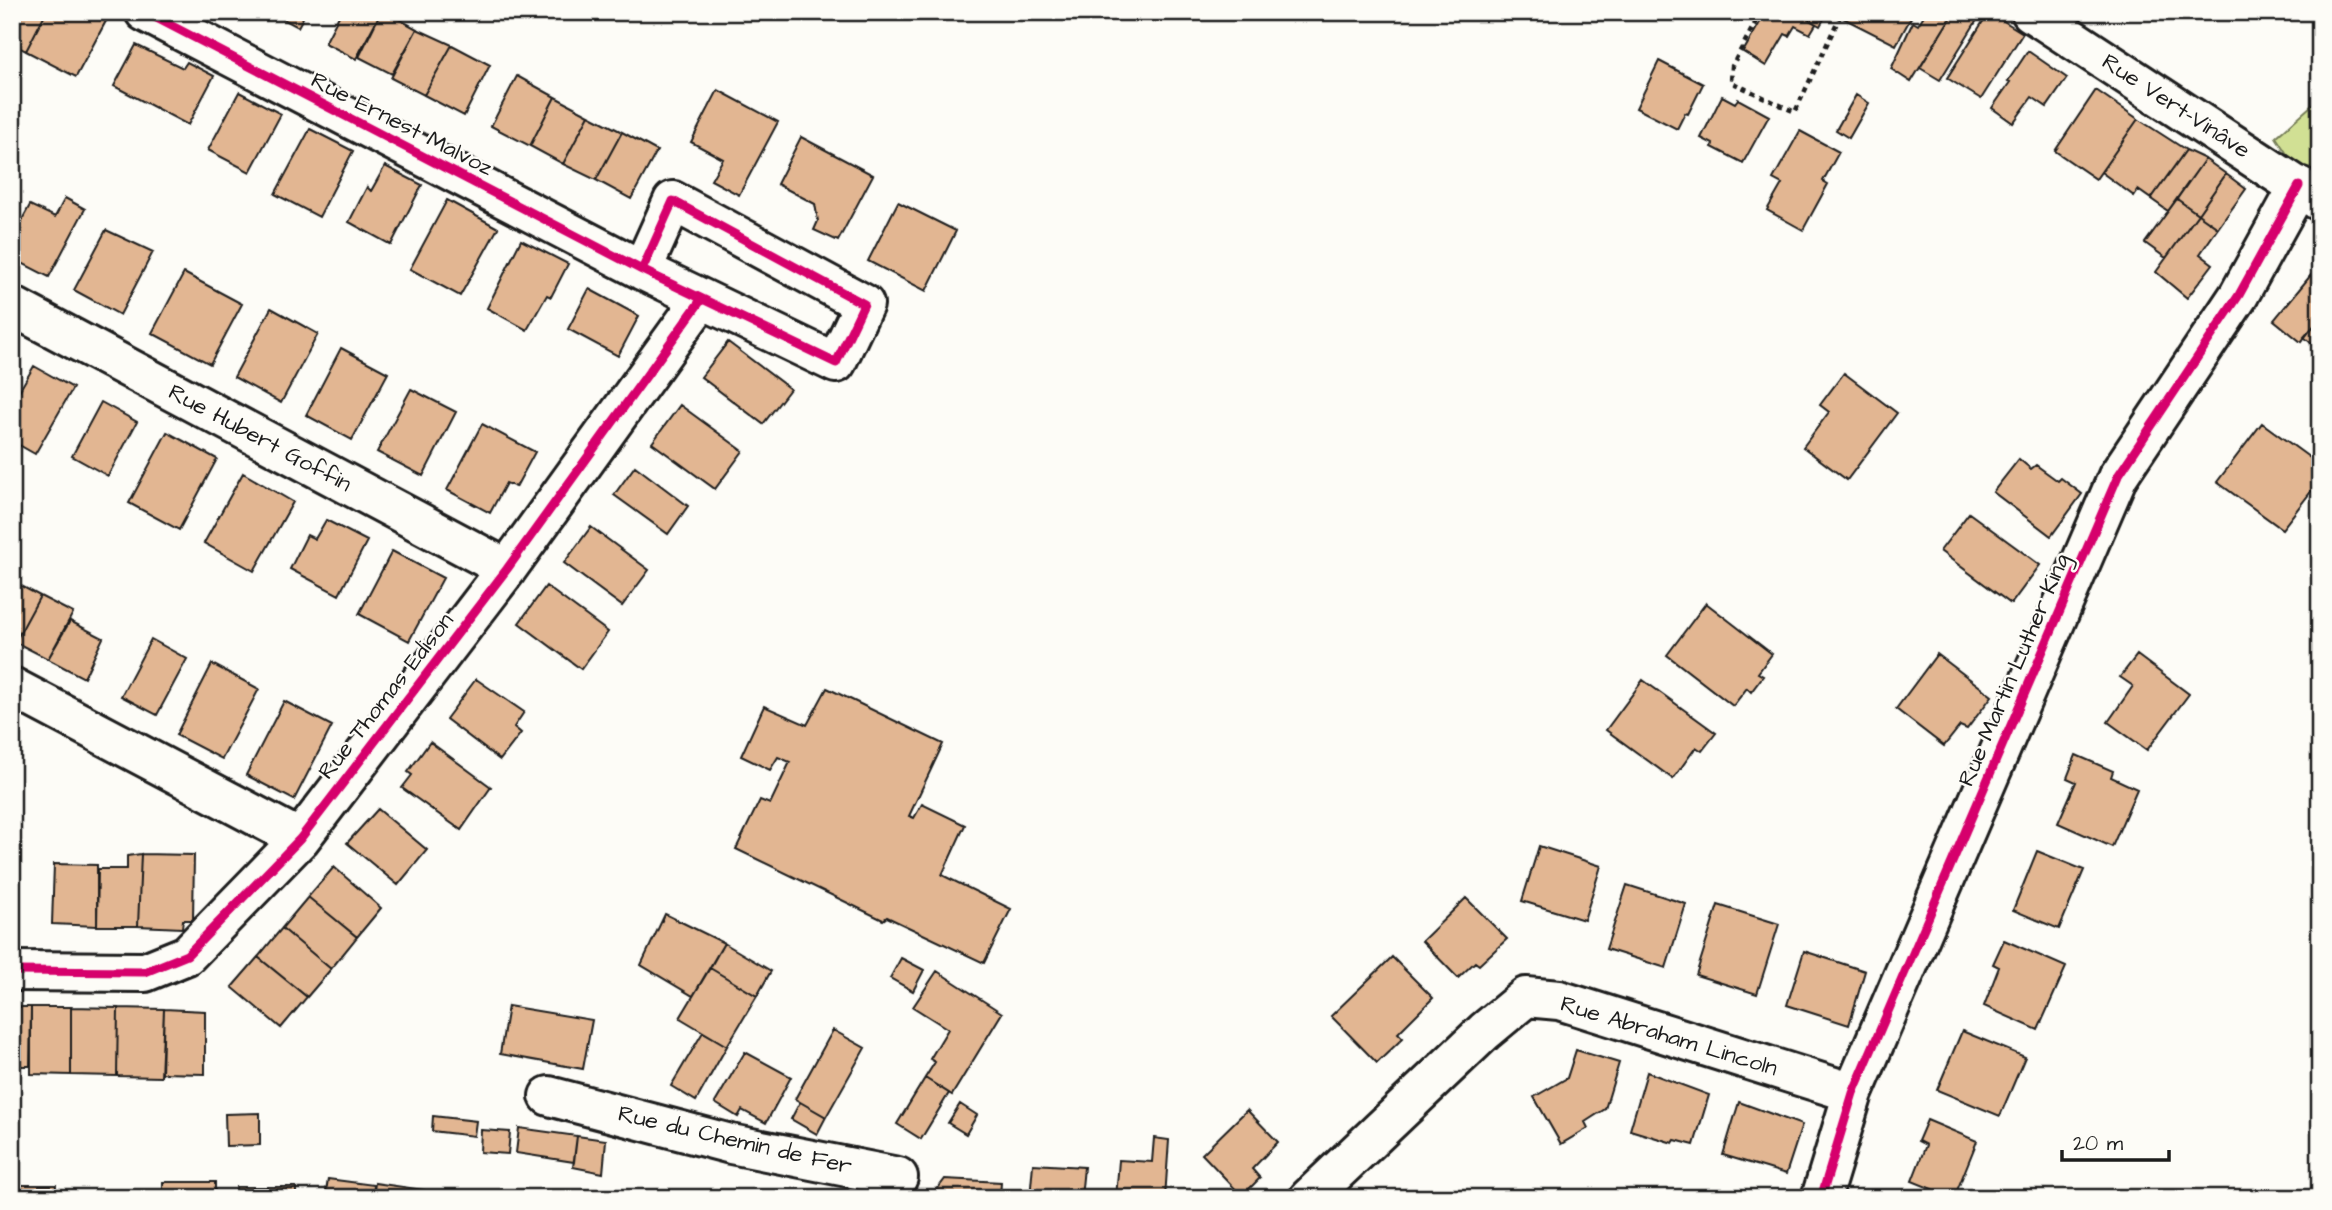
<svg xmlns="http://www.w3.org/2000/svg" width="2332" height="1210" viewBox="0 0 2332 1210" font-family="'Architects Daughter',sans-serif">
	<style>
		.green { fill: #d1e094; stroke: #767e58; stroke-width: 2 }
		.building { fill: #e2b692; stroke: #1c1c1c; stroke-width: 2 }
		.lines { fill: none; stroke-linecap: round; stroke-linejoin: round }
		.minor-casing { stroke: #1c1c1c; stroke-width: 44 }
		.path { stroke: #1c1c1c; stroke-width: 4.5; stroke-dasharray: 5 5; stroke-linecap: butt }
		.minor { stroke: #fdfcf7; stroke-width: 38 }
		.cycleway-casing { stroke: #fdfcf7; stroke-width: 13 }
		.cycleway { stroke: #d6006c; stroke-width: 9 }
		.labels { text-anchor: middle; dominant-baseline: central; stroke-width: 5; stroke-linejoin: round; paint-order: stroke }
		.street-label { font-size: 23px; fill: #1c1c1c; stroke: #fdfcf7 }
	</style>
	<rect width="100%" height="100%" fill="#fdfcf7"/>
	<filter id="ink" filterUnits="userSpaceOnUse"><feTurbulence type="fractalNoise" baseFrequency=".0143" numOctaves="2"/><feDisplacementMap in="SourceGraphic" scale="14" xChannelSelector="R" yChannelSelector="G"/><feConvolveMatrix kernelMatrix="1 2 1 2 8 2 1 2 1" color-interpolation-filters="sRGB"/></filter>
	<g filter="url(#ink)">
		<!-- green -->
		<path class="green" d="M 2320,98 L 2320,191 L 2303,179 L 2276,137 Z"/>
		<!-- building -->
		<path class="building" d="M 12,12 L 46,12 L 26,51 L 12,44 Z
			M 46,12 L 78,12 L 84,15 L 86,12 L 91,12 L 106,21 L 76,77 L 26,51 Z
			M 270,12 L 306,12 L 298,27 Z
			M 341,12 L 381,12 L 356,59 L 325,43 Z
			M 381,12 L 386,12 L 417,29 L 392,74 L 359,57 Z
			M 1766,12 L 1796,12 L 1816,24 L 1810,34 L 1795,26 L 1789,36 L 1785,34 L 1766,66 L 1743,52 Z
			M 1796,12 L 1828,12 L 1820,26 Z
			M 1846,12 L 1914,12 L 1896,45 L 1843,18 Z
			M 1926,12 L 1954,12 L 1911,82 L 1891,69 L 1913,22 L 1918,25 Z
			M 1954,12 L 1982,12 L 1940,80 L 1920,68 Z
			M 1989,12 L 2023,33 L 1981,99 L 1947,78 Z
			M 417,29 L 452,45 L 424,95 L 391,78 Z
			M 136,45 L 183,68 L 187,62 L 214,76 L 188,125 L 114,86 Z
			M 452,45 L 490,65 L 464,116 L 424,95 Z
			M 2028,51 L 2067,78 L 2047,107 L 2032,97 L 2013,123 L 1992,108 L 2010,82 L 2008,81 Z
			M 1659,61 L 1703,84 L 1688,114 L 1685,113 L 1677,129 L 1636,108 Z
			M 517,76 L 555,97 L 530,146 L 491,126 Z
			M 718,90 L 778,122 L 739,195 L 711,180 L 723,159 L 691,142 Z
			M 2096,90 L 2138,119 L 2096,179 L 2055,151 Z
			M 239,92 L 281,114 L 250,172 L 208,150 Z
			M 1856,95 L 1869,103 L 1849,138 L 1836,130 Z
			M 1722,96 L 1735,103 L 1738,99 L 1769,116 L 1743,163 L 1712,147 L 1713,144 L 1701,138 Z
			M 555,97 L 589,115 L 563,164 L 530,146 Z
			M 589,115 L 622,132 L 596,180 L 563,164 Z
			M 2138,119 L 2186,150 L 2151,199 L 2138,190 L 2134,196 L 2101,172 Z
			M 310,129 L 353,151 L 319,217 L 275,194 Z
			M 1800,131 L 1839,152 L 1823,181 L 1828,184 L 1803,230 L 1767,210 L 1782,184 L 1773,179 Z
			M 622,132 L 657,151 L 631,199 L 596,180 Z
			M 801,137 L 873,175 L 838,241 L 814,230 L 818,221 L 815,204 L 777,184 Z
			M 2186,150 L 2205,159 L 2168,211 L 2151,199 Z
			M 2205,159 L 2226,174 L 2198,214 L 2177,199 Z
			M 385,166 L 422,185 L 391,245 L 349,222 L 367,187 L 371,191 Z
			M 2226,174 L 2246,189 L 2218,228 L 2198,214 Z
			M 65,198 L 85,209 L 49,277 L 12,258 L 12,238 L 30,205 L 55,217 Z
			M 2177,199 L 2198,214 L 2166,258 L 2145,243 Z
			M 447,200 L 498,228 L 460,296 L 410,269 Z
			M 898,202 L 956,231 L 926,291 L 868,261 Z
			M 2198,214 L 2218,228 L 2200,254 L 2213,264 L 2187,298 L 2156,272 Z
			M 106,230 L 153,252 L 120,315 L 74,290 Z
			M 521,240 L 568,264 L 551,297 L 547,295 L 527,330 L 487,308 Z
			M 184,273 L 242,304 L 210,364 L 152,333 Z
			M 2311,275 L 2320,282 L 2320,318 L 2301,342 L 2274,320 Z
			M 589,289 L 639,316 L 618,356 L 568,329 Z
			M 271,308 L 318,334 L 281,403 L 234,377 Z
			M 2320,319 L 2320,351 L 2304,337 Z
			M 728,342 L 790,389 L 763,424 L 701,377 Z
			M 341,348 L 388,373 L 352,440 L 306,415 Z
			M 34,366 L 73,388 L 35,454 L 14,442 L 18,434 L 12,431 L 12,403 Z
			M 1844,373 L 1897,413 L 1847,480 L 1803,447 L 1829,412 L 1820,405 Z
			M 411,389 L 456,412 L 423,476 L 377,452 Z
			M 101,402 L 137,422 L 108,476 L 72,456 Z
			M 680,405 L 743,451 L 715,489 L 652,443 Z
			M 2262,423 L 2313,460 L 2311,465 L 2320,471 L 2320,480 L 2282,529 L 2217,482 Z
			M 482,424 L 535,452 L 516,487 L 506,483 L 490,513 L 447,490 Z
			M 167,432 L 217,459 L 179,530 L 129,503 Z
			M 2019,459 L 2031,469 L 2036,465 L 2058,481 L 2061,478 L 2082,494 L 2051,536 L 1993,492 Z
			M 635,466 L 688,506 L 668,534 L 614,495 Z
			M 243,473 L 293,502 L 254,571 L 204,543 Z
			M 1969,513 L 2040,565 L 2011,604 L 1940,551 Z
			M 326,520 L 367,541 L 339,595 L 290,569 L 307,535 L 315,539 Z
			M 591,527 L 649,570 L 622,606 L 564,563 Z
			M 392,551 L 443,578 L 409,641 L 359,614 Z
			M 12,581 L 40,596 L 15,642 L 12,640 Z
			M 546,586 L 608,632 L 581,669 L 519,623 Z
			M 40,596 L 73,613 L 48,659 L 15,642 Z
			M 1706,603 L 1772,654 L 1758,673 L 1763,676 L 1751,692 L 1747,688 L 1733,706 L 1667,655 Z
			M 70,621 L 103,638 L 84,678 L 48,659 Z
			M 151,639 L 187,659 L 157,715 L 121,696 Z
			M 1937,654 L 1992,696 L 1967,729 L 1960,726 L 1944,746 L 1896,709 Z
			M 2137,655 L 2189,694 L 2147,750 L 2108,722 L 2133,686 L 2120,677 Z
			M 212,664 L 259,689 L 222,759 L 176,735 Z
			M 476,679 L 524,712 L 514,727 L 521,733 L 500,760 L 446,719 Z
			M 1643,680 L 1716,733 L 1702,751 L 1696,747 L 1673,779 L 1606,730 Z
			M 827,688 L 943,744 L 909,816 L 914,818 L 922,804 L 965,825 L 942,875 L 1011,909 L 984,963 L 887,917 L 883,920 L 736,849 L 760,800 L 770,804 L 790,762 L 778,757 L 770,770 L 741,756 L 764,706 L 807,725 Z
			M 284,701 L 332,726 L 294,800 L 246,775 Z
			M 430,742 L 491,787 L 461,830 L 402,788 L 412,775 L 408,772 Z
			M 2076,755 L 2113,771 L 2111,777 L 2137,789 L 2112,847 L 2058,823 L 2076,782 L 2067,778 Z
			M 378,809 L 427,850 L 398,885 L 347,843 Z
			M 1539,846 L 1601,866 L 1584,920 L 1522,901 Z
			M 2037,851 L 2084,870 L 2059,929 L 2013,910 Z
			M 141,854 L 194,855 L 193,920 L 183,920 L 182,928 L 138,926 Z
			M 141,854 L 138,926 L 97,926 L 98,869 L 127,869 L 127,856 Z
			M 54,864 L 97,865 L 97,926 L 52,924 Z
			M 334,867 L 381,908 L 357,937 L 308,897 Z
			M 1627,885 L 1686,904 L 1666,968 L 1606,949 Z
			M 308,897 L 357,937 L 331,969 L 282,928 Z
			M 1466,898 L 1507,939 L 1479,965 L 1475,962 L 1458,978 L 1422,941 Z
			M 1718,905 L 1779,924 L 1757,994 L 1696,975 Z
			M 665,914 L 724,943 L 693,996 L 641,965 Z
			M 282,928 L 331,969 L 307,997 L 258,957 Z
			M 2004,940 L 2066,967 L 2038,1030 L 1984,1006 L 1999,967 L 1993,964 Z
			M 724,943 L 771,971 L 757,996 L 710,968 Z
			M 1804,951 L 1865,971 L 1849,1025 L 1787,1005 Z
			M 258,957 L 307,997 L 281,1028 L 232,987 Z
			M 1392,957 L 1433,998 L 1398,1033 L 1403,1038 L 1377,1063 L 1331,1016 Z
			M 901,958 L 924,970 L 913,991 L 890,978 Z
			M 710,968 L 757,996 L 727,1046 L 680,1018 Z
			M 937,971 L 1002,1013 L 952,1095 L 925,1078 L 935,1062 L 930,1059 L 948,1029 L 913,1007 Z
			M 508,1006 L 592,1020 L 583,1069 L 500,1054 Z
			M 12,1007 L 31,1007 L 30,1066 L 12,1066 Z
			M 31,1007 L 71,1007 L 71,1075 L 31,1074 Z
			M 71,1007 L 118,1008 L 117,1076 L 71,1075 Z
			M 118,1008 L 164,1009 L 161,1077 L 117,1076 Z
			M 164,1009 L 205,1011 L 205,1074 L 162,1073 Z
			M 833,1030 L 865,1048 L 826,1117 L 795,1099 Z
			M 1962,1031 L 2025,1057 L 2000,1116 L 1937,1090 Z
			M 703,1032 L 727,1046 L 696,1101 L 671,1086 Z
			M 1576,1050 L 1619,1063 L 1605,1109 L 1585,1122 L 1588,1128 L 1561,1144 L 1534,1097 L 1567,1078 Z
			M 745,1052 L 791,1077 L 766,1123 L 742,1110 L 738,1117 L 715,1103 Z
			M 1647,1072 L 1709,1095 L 1694,1145 L 1675,1140 L 1673,1143 L 1630,1130 Z
			M 925,1078 L 949,1093 L 921,1139 L 897,1124 Z
			M 800,1102 L 826,1117 L 817,1134 L 791,1119 Z
			M 1739,1102 L 1802,1125 L 1786,1174 L 1723,1155 Z
			M 960,1104 L 977,1115 L 966,1134 L 948,1123 Z
			M 1247,1110 L 1278,1142 L 1252,1169 L 1260,1178 L 1242,1196 L 1202,1154 Z
			M 260,1113 L 260,1145 L 226,1146 L 225,1114 Z
			M 433,1116 L 476,1121 L 474,1136 L 432,1131 Z
			M 1927,1120 L 1977,1141 L 1954,1198 L 1912,1181 L 1926,1145 L 1918,1141 Z
			M 519,1128 L 577,1136 L 574,1162 L 516,1153 Z
			M 481,1130 L 510,1132 L 508,1154 L 480,1152 Z
			M 577,1136 L 606,1140 L 603,1173 L 573,1167 Z
			M 1154,1138 L 1169,1140 L 1165,1198 L 1116,1198 L 1119,1160 L 1152,1162 Z
			M 1033,1164 L 1084,1167 L 1081,1198 L 1030,1198 Z
			M 328,1179 L 374,1185 L 373,1198 L 325,1198 Z
			M 945,1179 L 1001,1182 L 1000,1198 L 935,1198 L 936,1191 Z
			M 163,1182 L 215,1182 L 215,1198 L 163,1198 Z
			M 375,1183 L 424,1190 L 423,1198 L 373,1198 Z
			M 12,1185 L 56,1185 L 55,1198 L 12,1198 Z
			M 236,1187 L 296,1187 L 296,1198 L 236,1198 Z"/>
		<g class="lines">
			<defs>
				<path id="minor" d="M 145,12 L 642,270 L 836,363 L 864,304 L 673,201 L 642,270
					M 2031,12 L 2318,200
					M 12,306 L 507,569
					M 12,687 L 300,839
					M 12,971 L 145,972 L 187,955 L 300,839 L 507,569 L 701,300
					M 549,1096 L 731,1144 L 898,1177 L 887,1198
					M 1309,1198 L 1485,1031 L 1526,997 L 1559,1000 L 1853,1093
					M 1821,1198 L 1853,1093 L 2118,476 L 2239,295 L 2299,186"/>
			</defs>
			<!-- minor casing -->
			<use href="#minor" class="minor-casing"/>
			<!-- path -->
			<path class="path" d="M 1761,12 L 1732,66 L 1731,82 L 1795,112 L 1842,12"/>
			<!-- minor -->
			<use href="#minor" class="minor"/>
			<defs>
				<path id="cycleway" d="M 145,12 L 642,270 L 836,363 L 864,304 L 673,201 L 642,270
					M 12,971 L 145,972 L 187,955 L 300,839 L 507,569 L 701,300
					M 1821,1198 L 1853,1093 L 2118,476 L 2239,295 L 2299,186"/>
			</defs>
			<!-- cycleway casing -->
			<use href="#cycleway" class="cycleway-casing"/>
			<!-- cycleway -->
			<use href="#cycleway" class="cycleway"/>
		</g>
	</g>
	<g class="labels">
		<!-- street labels -->
		<g class="street-label">
			<text transform="translate(2176 106) rotate(33)">Rue Vert-Vinâve</text>
			<text transform="translate(402 124) rotate(27)">Rue Ernest Malvoz</text>
			<text transform="translate(260 438) rotate(28)">Rue Hubert Goffin</text>
			<text transform="translate(2014 670) rotate(-67)">Rue Martin Luther King</text>
			<text transform="translate(386 696) rotate(-52)">Rue Thomas Edison</text>
			<text transform="translate(1669 1036) rotate(17)">Rue Abraham Lincoln</text>
			<text transform="translate(735 1140) rotate(13)">Rue du Chemin de Fer</text>
		</g>
	</g>
	<!-- margin -->
	<rect width="2332" height="1210" fill="none" stroke="#fdfcf7" stroke-width="42"/>
	<rect x="21" y="21" width="2290" height="1168" fill="none" stroke="#1c1c1c" stroke-width="2.5" filter="url(#ink)"/>
	<!-- scale -->
	<path d="M2062 1150v10h107v-10" fill="none" stroke="#1c1c1c" stroke-width="3.5"/>
	<text x="2073" y="1150" font-size="21" fill="#1c1c1c" stroke="#fdfcf7" stroke-width="5" paint-order="stroke">20 m</text>
</svg>
